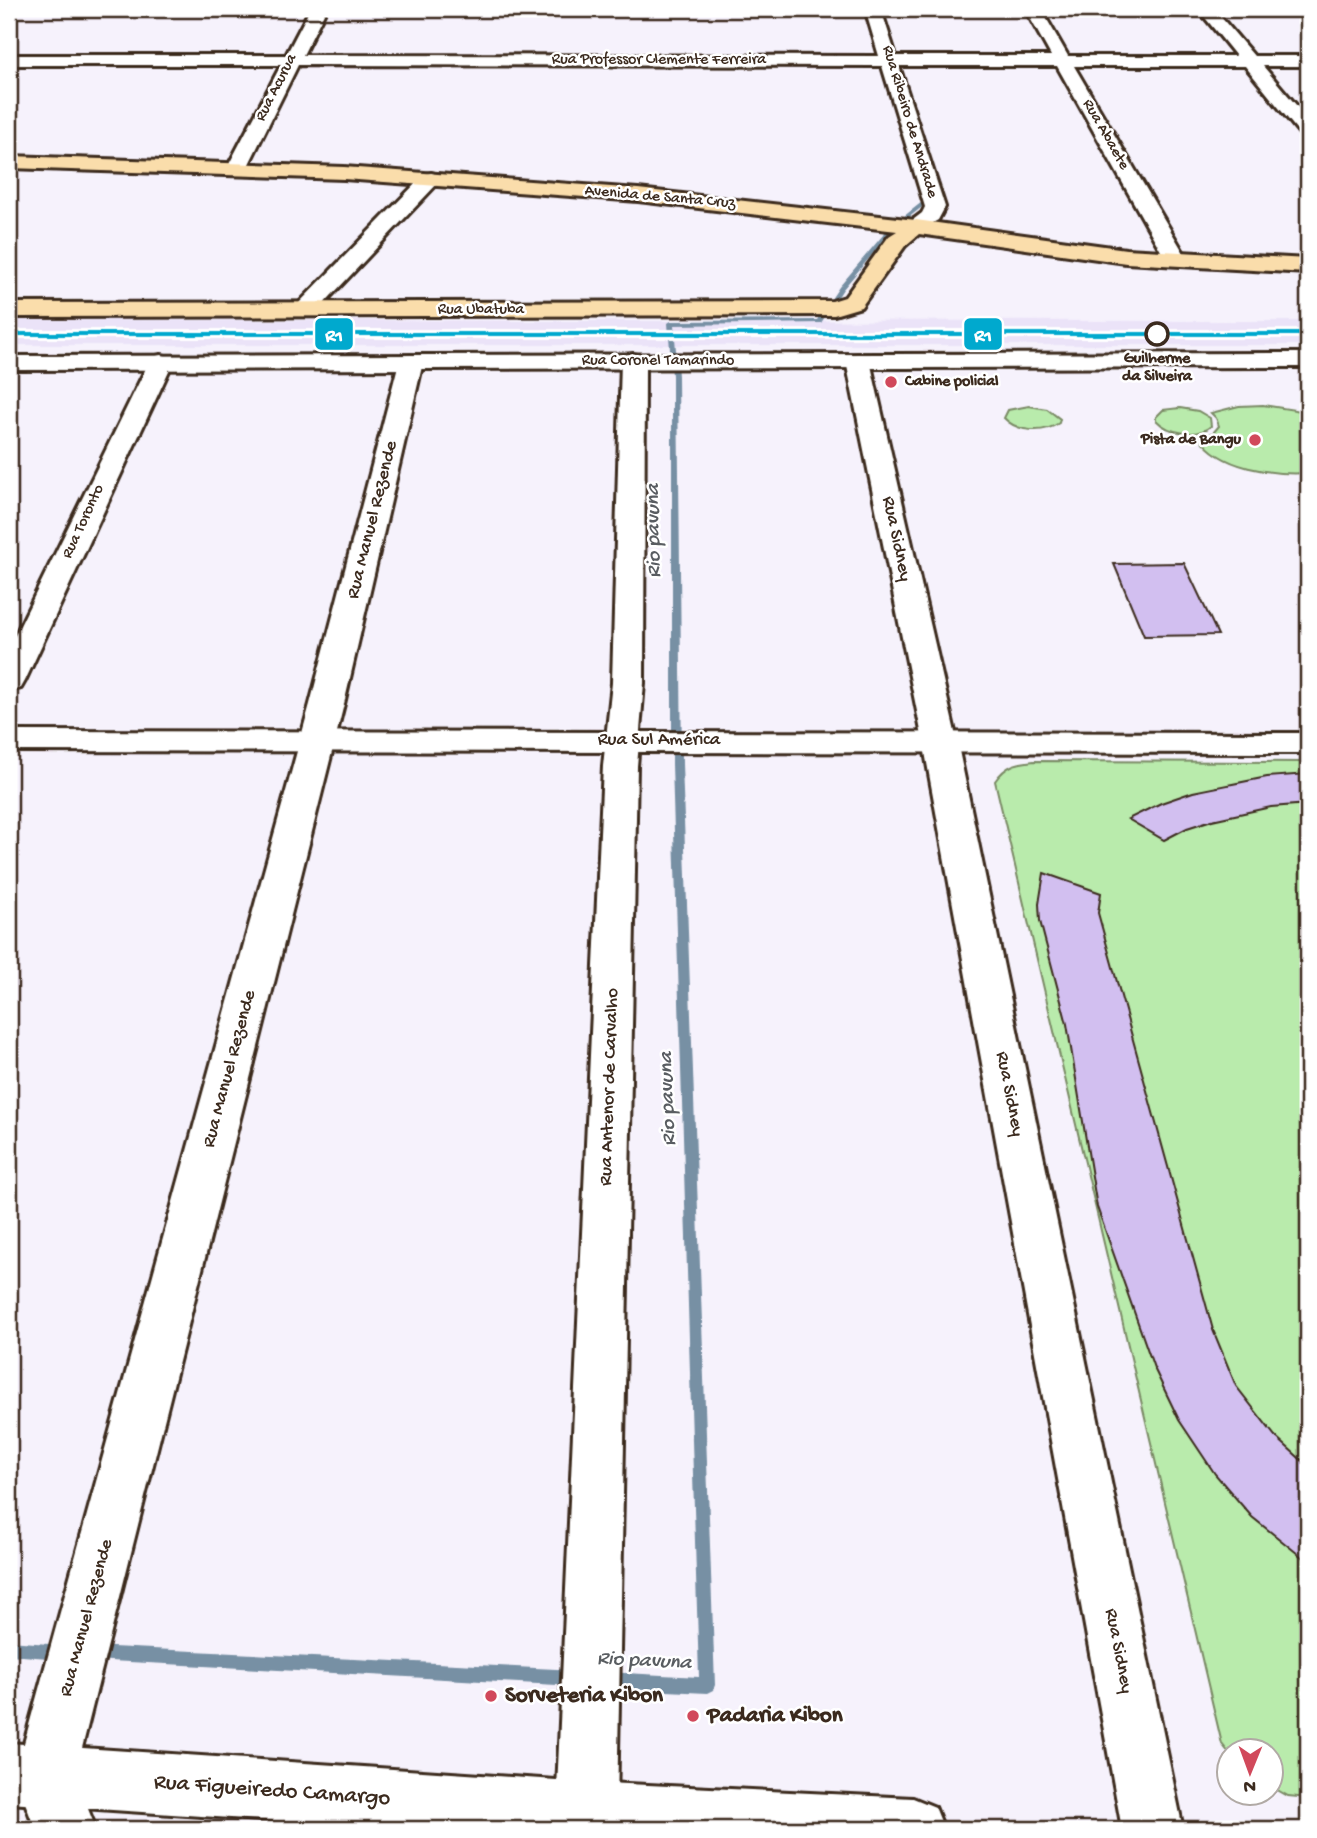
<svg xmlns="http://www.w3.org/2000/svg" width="1317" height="1838" viewBox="0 0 1317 1838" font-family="'Gochi Hand',sans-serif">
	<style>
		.built { fill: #ebe3f8 }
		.green { fill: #b9ebac; stroke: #7a8a65; stroke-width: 2 }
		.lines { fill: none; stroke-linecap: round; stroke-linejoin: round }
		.stream { fill: #7790a4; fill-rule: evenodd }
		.building { fill: #d2bff0; stroke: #3b2a1e; stroke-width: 2 }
		.street-casing { stroke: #3b2a1e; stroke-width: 6 }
		.secondary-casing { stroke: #3b2a1e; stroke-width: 6 }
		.primary-casing { stroke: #3b2a1e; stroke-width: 6 }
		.street { fill: #fff; fill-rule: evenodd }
		.secondary { fill: #fff; fill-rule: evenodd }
		.primary { fill: #faddab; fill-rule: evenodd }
		.rail-1-casing { stroke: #fff; stroke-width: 6 }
		.rail-1 { fill: #00a9ce; fill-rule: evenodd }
		.stop-dot { fill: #fff; stroke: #3b2a1e; stroke-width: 3.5 }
		.poi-dot { fill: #d1495b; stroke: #fff; stroke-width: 2.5 }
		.labels { text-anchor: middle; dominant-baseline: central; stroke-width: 5; stroke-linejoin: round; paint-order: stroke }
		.far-street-label { font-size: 16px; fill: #3b2a1e; stroke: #fff }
		.far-stop-label { font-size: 16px; font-weight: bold; fill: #3b2a1e; stroke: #fff }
		.far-poi-label { font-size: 16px; font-weight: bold; fill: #3b2a1e; stroke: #fff; text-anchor: start }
		.street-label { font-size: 19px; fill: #3b2a1e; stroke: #fff }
		.water-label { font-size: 21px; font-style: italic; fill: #595d61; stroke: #fff }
		.near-poi-label { font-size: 23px; font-weight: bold; fill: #3b2a1e; stroke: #fff; text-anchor: start }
		.near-street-label { font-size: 23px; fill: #3b2a1e; stroke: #fff }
		.line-badge { stroke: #fff; stroke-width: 2.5 }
		.badge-label { font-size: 19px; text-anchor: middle; font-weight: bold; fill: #fff }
	</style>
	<rect width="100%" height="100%" fill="#f6f2fc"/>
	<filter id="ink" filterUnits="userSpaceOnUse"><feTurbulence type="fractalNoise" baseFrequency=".0143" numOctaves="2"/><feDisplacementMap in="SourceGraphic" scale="14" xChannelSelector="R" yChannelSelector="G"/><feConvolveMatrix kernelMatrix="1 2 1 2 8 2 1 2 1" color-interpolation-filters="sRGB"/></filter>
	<g filter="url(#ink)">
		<!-- built -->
		<path class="built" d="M 9,320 L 1308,321 L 1308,345 L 9,345 Z"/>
		<!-- green -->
		<path class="green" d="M 1263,405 L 1308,412 L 1308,473 C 1273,475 1220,469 1199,437 L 1213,433 L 1219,426 L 1216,418 L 1211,413 L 1239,406 Z
			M 1029,406 L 1047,409 L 1060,419 L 1059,423 C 1043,434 1017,432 1004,418 L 1008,410 Z
			M 1180,408 L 1198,411 L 1210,418 L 1211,426 C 1197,438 1169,434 1156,420 L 1156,417 L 1163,410 Z
			M 1034,761 L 1308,762 L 1308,1798 L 1288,1796 L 1272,1787 L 1272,1750 L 1230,1750 L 1229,1753 L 1222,1744 L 995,781 C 1006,765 1016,763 1034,761 Z"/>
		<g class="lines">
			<!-- stream -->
			<path class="stream" d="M 921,192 L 926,193 L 927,203 L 893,230 L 843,289 L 821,323 L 674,325 L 678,376 L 682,764 L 715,1685 L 713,1690 L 707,1693 L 606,1688 L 600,1685 L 598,1680 L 600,1675 L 606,1672 L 699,1677 L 672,764 L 672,376 L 668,323 L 671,321 L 817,320 L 839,287 L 889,228 L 922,202 Z
				M 9,1641 L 62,1645 L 67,1647 L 70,1652 L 67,1657 L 62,1659 L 9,1655 Z
				M 92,1646 L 576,1670 L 582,1673 L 584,1678 L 582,1683 L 576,1686 L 92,1660 L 87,1658 L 84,1653 L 87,1648 Z"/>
		</g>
		<!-- building -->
		<path class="building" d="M 1184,563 L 1218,635 L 1144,636 L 1114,564 Z
			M 1308,774 L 1308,804 L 1271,807 L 1212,820 L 1187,828 L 1164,840 L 1128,819 L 1161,803 L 1193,792 L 1267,777 Z
			M 1044,873 L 1101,893 L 1098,913 L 1213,1330 L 1236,1386 L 1275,1436 L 1308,1466 L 1308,1562 L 1252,1517 L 1215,1474 L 1179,1420 L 1154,1368 L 1097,1207 L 1067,1024 L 1040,921 L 1039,904 Z"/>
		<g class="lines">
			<defs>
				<path id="street" d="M 310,9 L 326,9 L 303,55 L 879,56 L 865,9 L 881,9 L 896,56 L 1051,56 L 1025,9 L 1041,9 L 1068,56 L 1236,56 L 1198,9 L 1214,9 L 1254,56 L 1308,56 L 1308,66 L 1263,66 L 1308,119 L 1308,137 L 1301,135 L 1245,66 L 1074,66 L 1188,260 L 1185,265 L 1169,265 L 1166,260 L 1057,66 L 899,66 L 945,207 L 938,220 L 916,232 L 908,231 L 905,226 L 922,213 L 925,207 L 882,66 L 298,65 L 247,168 L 244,172 L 230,172 L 227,168 L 281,65 L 9,65 L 9,55 L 286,55 Z
					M 431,173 L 438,175 L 441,179 L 438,183 L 313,315 L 297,315 L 293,310 L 297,305 L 424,175 Z
					M 633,354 L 642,356 L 645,361 L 644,683 L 637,766 L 617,1806 L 627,1829 L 563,1829 L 556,1812 L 603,766 L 612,683 L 621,361 L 624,356 Z
					M 858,354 L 867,356 L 870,361 L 957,741 L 1183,1829 L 1122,1829 L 923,741 L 846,361 L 849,356 Z
					M 161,355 L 170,357 L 173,362 L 25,681 L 21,688 L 9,691 L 9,648 L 149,362 L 152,357 Z
					M 411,355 L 420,357 L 423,362 L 344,704 L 75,1776 L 96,1829 L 35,1829 L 15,1776 L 310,704 L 399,362 L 402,357 Z"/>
				<path id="secondary" d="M 1308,353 L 1308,367 L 9,370 L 9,356 Z
					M 9,731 L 1308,733 L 1308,753 L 9,751 Z
					M 9,1743 L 586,1782 L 913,1798 L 935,1807 L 944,1829 L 394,1829 L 9,1803 Z"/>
				<path id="primary" d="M 9,156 L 344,167 L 638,189 L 916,220 L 1126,249 L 1308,259 L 1308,273 L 1126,263 L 919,234 L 905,246 L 861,307 L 834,315 L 9,317 L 9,303 L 832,301 L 845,297 L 889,236 L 897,231 L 638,201 L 344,179 L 9,168 Z"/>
			</defs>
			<!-- street casing -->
			<use href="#street" class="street-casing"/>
			<!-- secondary casing -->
			<use href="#secondary" class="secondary-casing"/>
			<!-- primary casing -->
			<use href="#primary" class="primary-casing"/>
			<!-- street -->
			<use href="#street" class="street"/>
			<!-- secondary -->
			<use href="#secondary" class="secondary"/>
			<!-- primary -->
			<use href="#primary" class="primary"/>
			<defs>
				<path id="rail-1" d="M 9,332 L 1308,332 L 1308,336 L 9,336 Z"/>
			</defs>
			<!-- rail-1 casing -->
			<use href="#rail-1" class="rail-1-casing"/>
			<!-- rail-1 -->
			<use href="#rail-1" class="rail-1"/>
		</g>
	</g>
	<!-- markers -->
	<circle class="stop-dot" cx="1157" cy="334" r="11"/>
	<g class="poi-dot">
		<circle cx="891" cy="382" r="7"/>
		<circle cx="1255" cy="440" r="7"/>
		<circle cx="491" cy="1696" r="7"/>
		<circle cx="693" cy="1716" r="7"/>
	</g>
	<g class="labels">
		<!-- far-street labels -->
		<g class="far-street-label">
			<text x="659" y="60">Rua Professor Clemente Ferreira</text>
			<text transform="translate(277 88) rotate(-63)">Rua Acurua</text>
			<text transform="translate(909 122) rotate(73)">Rua Ribeiro de Andrade</text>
			<text transform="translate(1105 135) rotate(60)">Rua Abaete</text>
			<text transform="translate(660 198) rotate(5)">Avenida de Santa Cruz</text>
			<text x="481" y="310">Rua Ubatuba</text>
			<text x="658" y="361">Rua Coronel Tamarindo</text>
			<text transform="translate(84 522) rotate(-65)">Rua Toronto</text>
		</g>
		<!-- far-stop labels -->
		<g class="far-stop-label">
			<text x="1157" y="359">Guilherme<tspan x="1157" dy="18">da Silveira</tspan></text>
		</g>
		<!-- far-poi labels -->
		<g class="far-poi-label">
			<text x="905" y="382">Cabine policial</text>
			<text x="1241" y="440" text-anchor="end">Pista de Bangu</text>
		</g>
		<!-- street labels -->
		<g class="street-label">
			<text transform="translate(373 520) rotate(-76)">Rua Manuel Rezende</text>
			<text transform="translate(896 539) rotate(78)">Rua Sidney</text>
			<text x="659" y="740">Rua Sul América</text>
			<text transform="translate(230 1069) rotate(-75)">Rua Manuel Rezende</text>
			<text transform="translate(610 1087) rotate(-88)">Rua Antenor de Carvalho</text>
			<text transform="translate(1009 1094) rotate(79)">Rua Sidney</text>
			<text transform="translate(87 1618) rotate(-75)">Rua Manuel Rezende</text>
			<text transform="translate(1118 1651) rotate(79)">Rua Sidney</text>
		</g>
		<!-- water labels -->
		<g class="water-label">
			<text transform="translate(655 531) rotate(-91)">Rio pavuna</text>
			<text transform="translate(669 1099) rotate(-92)">Rio pavuna</text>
			<text transform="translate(644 1662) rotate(3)">Rio pavuna</text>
		</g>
		<!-- near-poi labels -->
		<g class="near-poi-label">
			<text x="505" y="1696">Sorveteria Kibon</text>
			<text x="707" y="1716">Padaria Kibon</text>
		</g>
		<!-- near-street labels -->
		<g class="near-street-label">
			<text transform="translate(272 1791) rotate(4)">Rua Figueiredo Camargo</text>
		</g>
	</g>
	<g class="line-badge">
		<rect x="314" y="317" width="40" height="34" rx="7" fill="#00a9ce"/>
		<rect x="963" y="317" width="40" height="34" rx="7" fill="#00a9ce"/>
	</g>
	<g class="badge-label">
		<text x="334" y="341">R1</text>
		<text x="983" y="341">R1</text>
	</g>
	<!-- margin -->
	<rect width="1317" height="1838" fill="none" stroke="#fff" stroke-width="35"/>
	<rect x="18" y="18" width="1282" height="1803" fill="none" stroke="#3b2a1e" stroke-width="2.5" filter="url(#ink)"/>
	<!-- north arrow -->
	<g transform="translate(1250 1772) rotate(181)"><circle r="33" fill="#ffffff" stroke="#b1aaa5" stroke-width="2"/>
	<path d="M0-5L12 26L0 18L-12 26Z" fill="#d1495b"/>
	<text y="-10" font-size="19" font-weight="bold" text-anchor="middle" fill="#3b2a1e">N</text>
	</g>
</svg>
